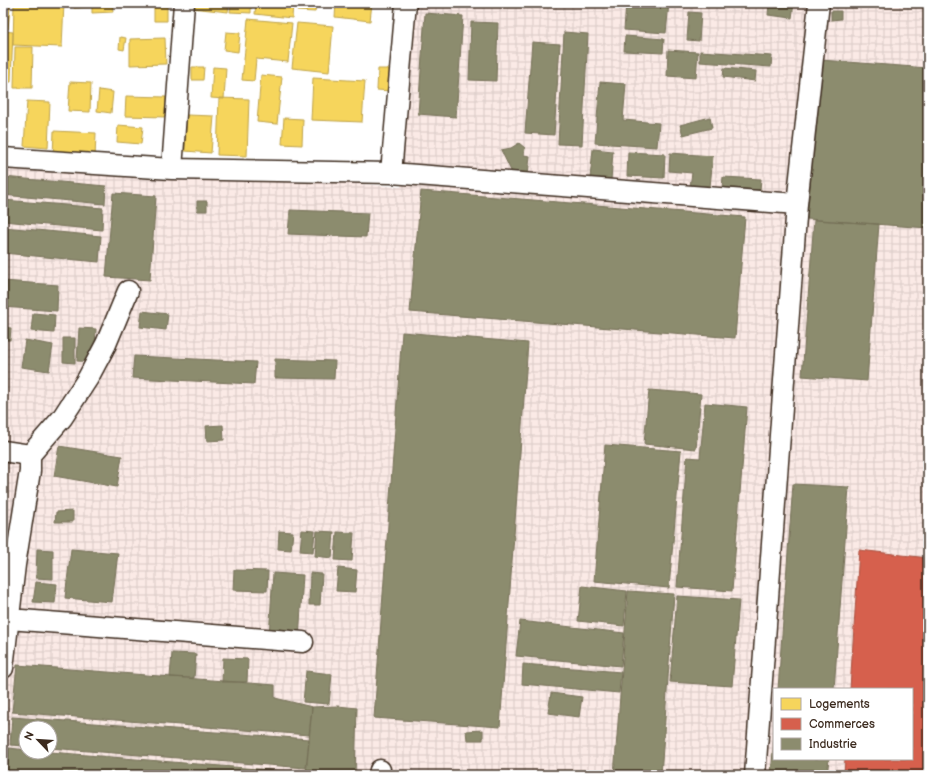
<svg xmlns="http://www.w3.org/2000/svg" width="931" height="778" viewBox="0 0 931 778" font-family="'Balsamiq Sans',sans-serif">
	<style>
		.industrial { fill: url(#industrial-grid); fill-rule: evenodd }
		.homes { fill: #f6d55c; stroke: #bea249 }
		.shops { fill: #d6604d; stroke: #a8503f }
		.industry { fill: #8c8c6e; stroke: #746f56 }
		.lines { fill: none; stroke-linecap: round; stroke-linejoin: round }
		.minor-casing { stroke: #3b2a1e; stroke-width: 23 }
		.minor { stroke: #fff; stroke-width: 20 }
	</style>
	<defs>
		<pattern id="industrial-grid" width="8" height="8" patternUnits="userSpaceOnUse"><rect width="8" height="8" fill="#fbeae6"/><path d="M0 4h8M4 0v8" fill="none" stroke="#d8c9c5"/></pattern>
	</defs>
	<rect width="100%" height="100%" fill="#fff"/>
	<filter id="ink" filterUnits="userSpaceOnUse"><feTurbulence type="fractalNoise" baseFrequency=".025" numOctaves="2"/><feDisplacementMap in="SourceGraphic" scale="8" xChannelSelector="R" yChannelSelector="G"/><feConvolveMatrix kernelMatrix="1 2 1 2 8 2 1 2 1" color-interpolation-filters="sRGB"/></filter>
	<g filter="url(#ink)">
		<!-- industrial -->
		<path class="industrial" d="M 415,3 L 928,3 L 928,775 L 3,775 L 3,159 L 401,187 ZM 774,689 L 912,689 L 912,759 L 774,759 ZM 26,728 L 50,728 L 50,752 L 26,752 Z"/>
		<!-- homes -->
		<path class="homes" d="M 14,3 L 64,3 L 62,47 L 13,45 Z
			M 74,3 L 112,3 L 113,12 L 92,13 L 92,7 L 74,8 Z
			M 193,3 L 229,3 L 228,12 L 192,8 Z
			M 231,3 L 251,3 L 251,13 L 230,12 Z
			M 256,3 L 293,3 L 292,18 L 255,14 Z
			M 298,3 L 316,3 L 315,12 L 297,11 Z
			M 336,3 L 372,3 L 370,21 L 335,17 Z
			M 3,7 L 10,7 L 8,29 L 3,29 Z
			M 154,7 L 167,7 L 167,21 L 154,21 Z
			M 248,19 L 292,23 L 288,62 L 256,59 L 254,81 L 242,80 Z
			M 297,23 L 333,26 L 329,72 L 292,68 Z
			M 3,31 L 13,32 L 11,82 L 3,82 Z
			M 226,32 L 240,33 L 238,52 L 224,50 Z
			M 120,37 L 126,38 L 124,50 L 119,49 Z
			M 165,38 L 166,64 L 130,65 L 130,39 Z
			M 15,47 L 33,47 L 32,88 L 14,88 Z
			M 192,67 L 204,67 L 203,80 L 192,80 Z
			M 213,67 L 226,68 L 224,99 L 211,98 Z
			M 378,69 L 393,69 L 391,91 L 377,90 Z
			M 261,75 L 282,77 L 277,124 L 257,122 Z
			M 313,78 L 365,81 L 362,122 L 311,120 Z
			M 70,82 L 91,83 L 90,112 L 68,111 Z
			M 99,90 L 113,92 L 111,113 L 97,111 Z
			M 126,96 L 166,97 L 165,117 L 125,116 Z
			M 219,98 L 249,99 L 247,156 L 217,155 Z
			M 27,101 L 50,102 L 48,148 L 24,146 Z
			M 187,115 L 214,116 L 211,153 L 185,151 Z
			M 284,118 L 303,119 L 302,145 L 282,144 Z
			M 118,125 L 143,127 L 141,144 L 117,142 Z
			M 54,131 L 96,133 L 95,159 L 53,156 Z"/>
		<!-- shops -->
		<path class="shops" d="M 859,550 L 928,558 L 928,775 L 844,775 L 845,759 L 912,759 L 912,689 L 850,689 Z"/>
		<!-- industry -->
		<path class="industry" d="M 595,3 L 617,3 L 617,5 Z
			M 626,3 L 669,3 L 666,33 L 624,30 Z
			M 769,3 L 794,3 L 792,18 L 768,15 Z
			M 831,11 L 841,11 L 841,19 L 831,20 Z
			M 689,12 L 701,13 L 699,41 L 687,40 Z
			M 425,13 L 463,16 L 456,117 L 418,114 Z
			M 471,22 L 498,23 L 496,81 L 469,80 Z
			M 928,28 L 928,65 L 923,64 Z
			M 564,32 L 588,34 L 582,145 L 558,144 Z
			M 625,36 L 664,39 L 663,53 L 624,51 Z
			M 532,42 L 560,44 L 554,135 L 525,133 Z
			M 668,50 L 698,52 L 696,78 L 667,76 Z
			M 700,51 L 772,56 L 771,67 L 700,62 Z
			M 820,60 L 928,68 L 928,228 L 807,219 Z
			M 724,68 L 756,71 L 755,81 L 723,77 Z
			M 600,82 L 626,84 L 623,120 L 659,123 L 657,147 L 595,143 Z
			M 710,117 L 712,128 L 683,135 L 680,125 Z
			M 519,143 L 525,148 L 524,155 L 530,156 L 528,175 L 512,173 L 501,150 L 511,148 Z
			M 593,149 L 613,151 L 611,180 L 590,178 Z
			M 628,152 L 665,154 L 664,178 L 627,176 Z
			M 670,153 L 713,156 L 710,187 L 690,186 L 692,173 L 669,171 Z
			M 3,177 L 106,186 L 105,204 L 3,195 Z
			M 723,177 L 761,179 L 760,190 L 722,188 Z
			M 421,191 L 745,217 L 735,338 L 410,312 Z
			M 113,193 L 156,196 L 150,280 L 106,277 Z
			M 3,200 L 103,208 L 102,230 L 3,221 Z
			M 197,201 L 207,201 L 207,211 L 197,211 Z
			M 290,210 L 368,213 L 366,237 L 288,234 Z
			M 814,220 L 879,224 L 867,381 L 802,376 Z
			M 3,227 L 101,236 L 99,262 L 3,253 Z
			M 3,281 L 58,285 L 57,311 L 3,307 Z
			M 142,311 L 168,314 L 166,330 L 140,327 Z
			M 33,313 L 55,315 L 54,333 L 31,331 Z
			M 3,327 L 11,328 L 10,340 L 3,340 Z
			M 79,328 L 96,329 L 94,362 L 77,361 Z
			M 402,332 L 528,343 L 500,727 L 374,718 Z
			M 63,338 L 75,338 L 75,363 L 63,362 Z
			M 25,340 L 53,345 L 49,371 L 21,367 Z
			M 134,356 L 256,362 L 254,384 L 132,378 Z
			M 275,359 L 335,361 L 334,379 L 275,378 Z
			M 649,390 L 701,394 L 696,449 L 644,444 Z
			M 705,403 L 747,407 L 732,591 L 677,587 L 687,457 L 700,458 Z
			M 223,425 L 224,440 L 207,441 L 206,426 Z
			M 605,445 L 681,451 L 669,588 L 594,581 Z
			M 59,446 L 122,456 L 117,487 L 54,476 Z
			M 793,484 L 849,487 L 834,689 L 778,689 Z
			M 73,511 L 73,522 L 55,522 L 56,512 Z
			M 302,530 L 315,531 L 313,552 L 300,551 Z
			M 279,531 L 293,532 L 291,550 L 278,549 Z
			M 317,531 L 334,532 L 332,558 L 315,556 Z
			M 337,532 L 354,533 L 352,561 L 335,560 Z
			M 37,549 L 53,550 L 53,579 L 36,578 Z
			M 71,549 L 118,553 L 112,602 L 65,598 Z
			M 338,568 L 357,570 L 355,592 L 336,591 Z
			M 234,570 L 268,571 L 267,591 L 233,590 Z
			M 273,573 L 303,575 L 299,639 L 269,637 Z
			M 310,573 L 322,574 L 320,605 L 309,605 Z
			M 36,582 L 57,584 L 55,603 L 33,602 Z
			M 582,586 L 627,591 L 624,626 L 578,621 Z
			M 628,591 L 674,594 L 661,775 L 614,775 Z
			M 677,596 L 739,600 L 732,686 L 670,682 Z
			M 520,621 L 624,633 L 621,666 L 516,656 Z
			M 172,653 L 196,654 L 194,678 L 170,677 Z
			M 223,658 L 248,659 L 247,682 L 222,682 Z
			M 523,664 L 621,672 L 619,693 L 522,684 Z
			M 17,665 L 275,685 L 275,698 L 312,707 L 309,735 L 12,712 Z
			M 306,671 L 332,674 L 329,704 L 303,702 Z
			M 551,693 L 582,697 L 579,717 L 548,713 Z
			M 338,706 L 357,708 L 355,775 L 306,775 L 312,707 Z
			M 12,717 L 309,739 L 306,768 L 50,748 L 50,728 L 26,728 L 26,746 L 10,745 Z
			M 483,730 L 483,740 L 467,740 L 466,731 Z
			M 774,741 L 774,759 L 829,759 L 827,775 L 771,775 Z
			M 9,748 L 26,750 L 26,752 L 50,752 L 306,773 L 306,775 L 7,775 Z"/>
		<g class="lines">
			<defs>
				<path id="minor" d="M 3,158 L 172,169 L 391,173 L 797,204
					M 172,169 L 184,3
					M 391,173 L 406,3
					M 3,451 L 30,455
					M 9,619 L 303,642
					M 3,668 L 15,565 L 30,471 L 30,455 L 62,418 L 88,378 L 106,344 L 128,291
					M 379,775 L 380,770
					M 755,775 L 797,204 L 819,3"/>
			</defs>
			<!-- minor casing -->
			<use href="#minor" class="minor-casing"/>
			<!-- minor -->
			<use href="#minor" class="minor"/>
		</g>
	</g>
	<!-- margin -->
	<rect width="931" height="778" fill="none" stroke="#fff" stroke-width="16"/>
	<rect x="8" y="8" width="915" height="762" fill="none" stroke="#3b2a1e" stroke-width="1.5" filter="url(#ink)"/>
	<!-- legend -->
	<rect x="773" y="688" width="140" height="72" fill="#ffffff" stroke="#b1aaa5"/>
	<rect x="781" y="698" width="20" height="12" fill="#f6d55c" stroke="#b1aaa5"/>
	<text x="809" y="708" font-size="12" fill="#3b2a1e">Logements</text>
	<rect x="781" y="718" width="20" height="12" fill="#d6604d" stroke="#b1aaa5"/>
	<text x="809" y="728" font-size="12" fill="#3b2a1e">Commerces</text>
	<rect x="781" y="738" width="20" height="12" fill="#8c8c6e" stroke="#b1aaa5"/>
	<text x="809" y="748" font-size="12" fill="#3b2a1e">Industrie</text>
	<!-- north arrow -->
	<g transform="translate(38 740) rotate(295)"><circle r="19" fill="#ffffff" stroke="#b1aaa5"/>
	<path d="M0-3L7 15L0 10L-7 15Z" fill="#3b2a1e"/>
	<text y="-6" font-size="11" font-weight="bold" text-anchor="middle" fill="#3b2a1e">N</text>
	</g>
</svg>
